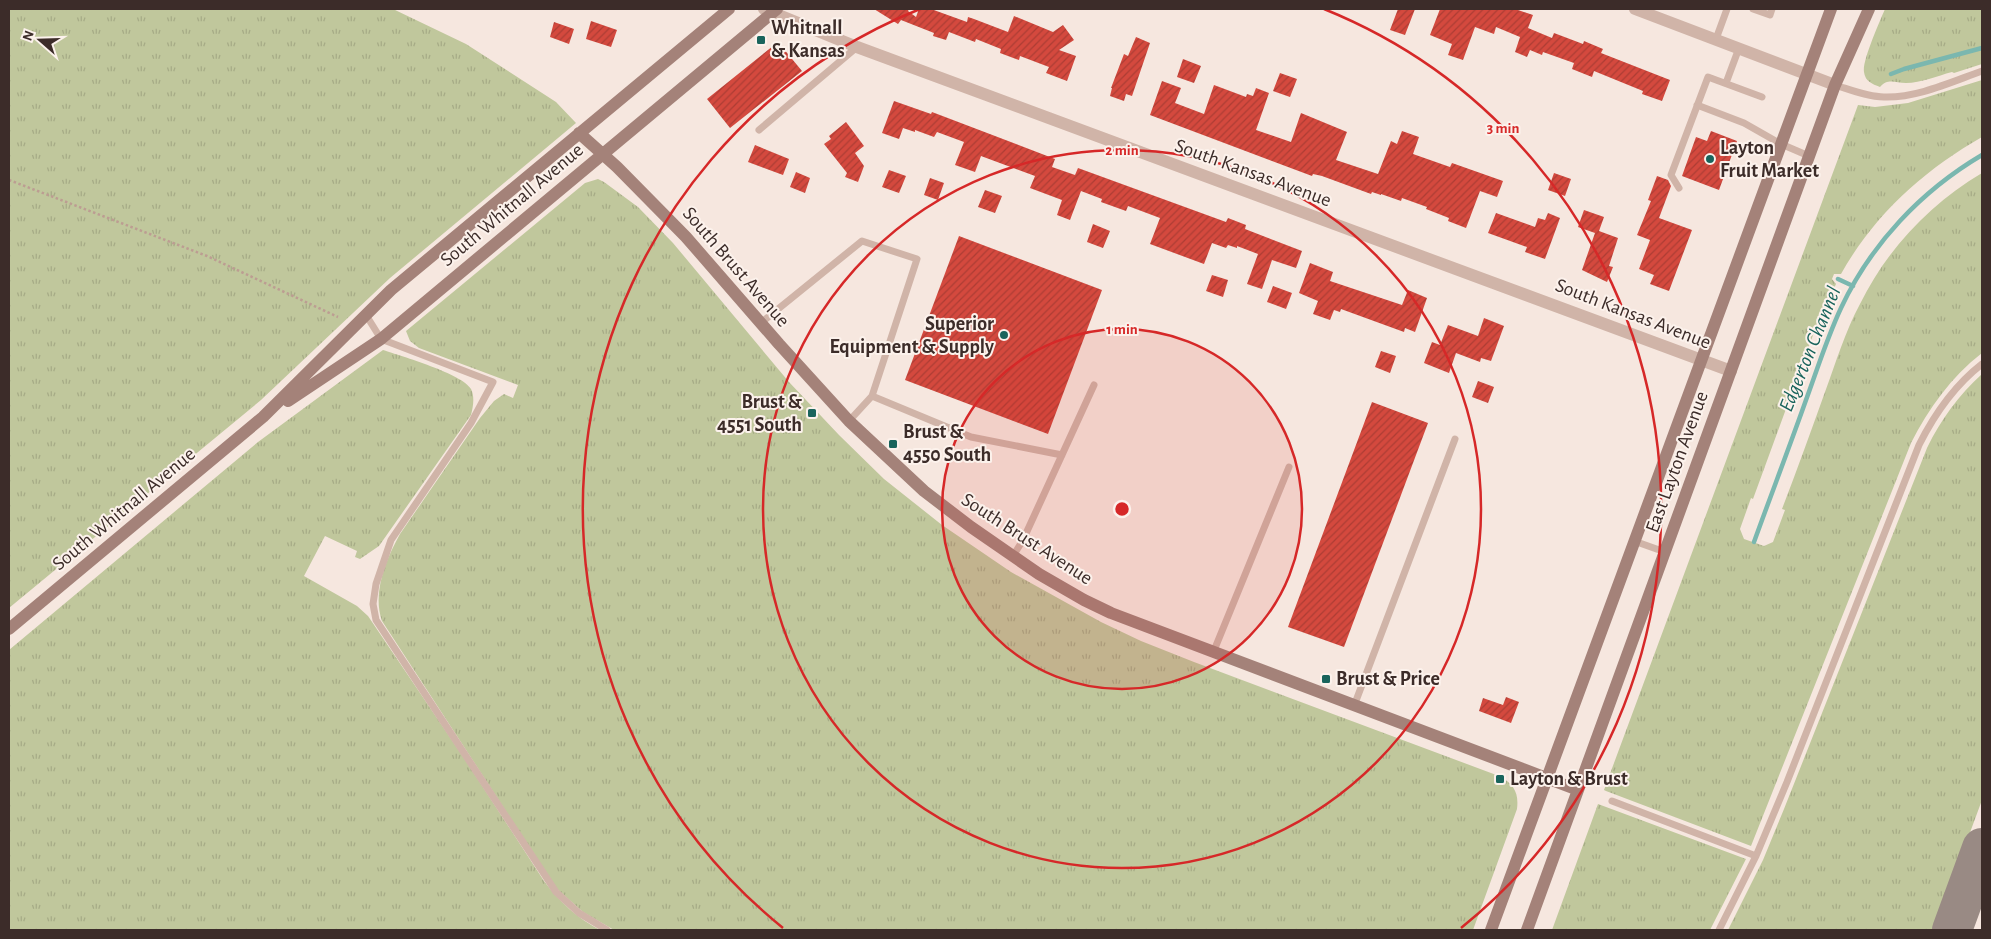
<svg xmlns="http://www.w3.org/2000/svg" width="1991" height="939" viewBox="0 0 1991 939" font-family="'Alegreya Sans',sans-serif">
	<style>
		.grass { fill: url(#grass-tufts) }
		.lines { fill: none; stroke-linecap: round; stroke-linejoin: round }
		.stream { stroke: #7ab7af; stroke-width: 4.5 }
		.taxiway { stroke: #998a84; stroke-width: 40 }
		.building { fill: url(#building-hatch) }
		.path { stroke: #bc9d92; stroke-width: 2.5; stroke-dasharray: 2.5 2.5; stroke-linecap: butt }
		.lane { stroke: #d0b4a8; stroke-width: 7 }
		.street { stroke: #d0b4a8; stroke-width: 12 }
		.secondary { stroke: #a48279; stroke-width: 12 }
		.ring { fill: none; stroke: #d62828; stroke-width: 2.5 }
		.poi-dot { fill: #19645c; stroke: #fcf2ec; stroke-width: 2 }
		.labels { text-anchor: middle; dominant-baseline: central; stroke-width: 4; stroke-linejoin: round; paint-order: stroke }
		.poi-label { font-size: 20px; font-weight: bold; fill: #3c2c29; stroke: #fcf2ec; text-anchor: start }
		.street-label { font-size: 20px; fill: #3c2c29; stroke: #fcf2ec }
		.water-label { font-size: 21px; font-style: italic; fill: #19645c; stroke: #fcf2ec }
		.centre { fill: #d62828; stroke: #fcf2ec; stroke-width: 2.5 }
		.ring-label { font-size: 15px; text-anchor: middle; font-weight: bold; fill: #d62828; stroke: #fcf2ec; stroke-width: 4; stroke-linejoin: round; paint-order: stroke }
	</style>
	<defs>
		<pattern id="grass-tufts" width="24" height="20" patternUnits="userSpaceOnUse" patternTransform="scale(1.25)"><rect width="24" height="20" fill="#c0c79c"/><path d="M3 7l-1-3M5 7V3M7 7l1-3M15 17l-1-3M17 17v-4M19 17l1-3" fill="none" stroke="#a6ab86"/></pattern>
		<pattern id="building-hatch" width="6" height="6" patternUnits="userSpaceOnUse" patternTransform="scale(1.25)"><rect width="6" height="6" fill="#d4493e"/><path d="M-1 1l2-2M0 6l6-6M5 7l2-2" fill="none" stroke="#ad3d34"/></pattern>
	</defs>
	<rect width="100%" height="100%" fill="#f6e7df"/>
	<!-- grass -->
	<path class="grass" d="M 9,9 L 393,9 L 466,44 L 556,102 L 576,123 L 390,278 L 261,400 L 9,608 Z
		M 1885,9 L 1982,9 L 1982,64 L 1954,73 L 1952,72 C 1937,76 1921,83 1906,83 C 1895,83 1888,78 1880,87 C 1872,84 1865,81 1864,72 C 1862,61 1880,21 1885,9 Z
		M 1982,80 L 1982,137 C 1924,170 1874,215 1841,274 L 1834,274 L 1832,279 L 1836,284 L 1816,327 L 1753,499 L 1751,498 L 1740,529 L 1744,539 L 1764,546 L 1773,542 L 1785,510 L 1782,509 C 1797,470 1811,431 1825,392 C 1836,362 1845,332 1860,304 C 1887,249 1930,204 1982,173 L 1982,353 C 1951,377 1929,408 1911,443 L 1751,846 L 1606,791 L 1604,790 L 1858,105 L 1875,107 L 1908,103 Z
		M 598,179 L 604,182 L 638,207 L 673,243 L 789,382 L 839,435 L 884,479 L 942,525 L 1011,572 L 1101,622 L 1141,641 L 1194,662 L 1499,776 C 1514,784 1519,793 1517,809 L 1473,930 L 614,930 L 583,912 L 557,889 L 539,862 L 382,621 C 372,593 386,559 400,534 L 480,418 L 494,401 L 504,394 L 513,398 L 518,385 L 419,348 L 410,341 L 406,331 L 585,183 Z
		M 383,350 C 401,356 463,374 471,389 C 475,397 473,407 471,415 L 379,546 L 360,559 L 355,557 L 357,551 L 325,536 L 304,576 L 357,606 L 368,616 L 466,761 L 544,881 C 560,902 577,918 600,930 L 9,930 L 9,650 L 258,442 Z
		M 1982,374 L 1982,800 L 1934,930 L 1728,930 L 1763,860 L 1784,809 L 1927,448 C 1941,419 1959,395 1982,374 Z
		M 1598,804 L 1746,859 L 1710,930 L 1552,930 Z"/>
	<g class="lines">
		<!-- stream -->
		<path class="stream" d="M 1891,74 L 1904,69 L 1982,48
			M 1838,279 L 1853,286
			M 1754,542 C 1771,495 1789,448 1806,400 C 1817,370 1827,338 1841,308 C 1871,244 1921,191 1982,155"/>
		<!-- taxiway -->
		<path class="taxiway" d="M 1952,930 L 1982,848"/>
	</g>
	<!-- building -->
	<path class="building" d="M 874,9 L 909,9 L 908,11 L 916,17 L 919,9 L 931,9 L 967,22 L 968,17 L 974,19 L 1008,32 L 1014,16 L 1053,32 L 1063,25 L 1074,40 L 1059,50 L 1076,56 L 1067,81 L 1046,73 L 1049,67 L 1020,56 L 1019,60 L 1000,53 L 1001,49 L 976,39 L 975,42 L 949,32 L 946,40 L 933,36 L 934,33 L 901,20 L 898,24 Z
		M 1398,9 L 1415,9 L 1405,35 L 1390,30 Z
		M 1440,9 L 1515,9 L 1533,15 L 1528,28 L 1552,38 L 1554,33 L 1583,44 L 1584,41 L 1603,49 L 1601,53 L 1670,80 L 1662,101 L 1642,94 L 1643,91 L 1594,71 L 1592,77 L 1572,69 L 1574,63 L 1543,52 L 1542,55 L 1530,50 L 1527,57 L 1515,52 L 1520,37 L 1496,27 L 1494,34 L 1475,27 L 1463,60 L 1448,55 L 1452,44 L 1430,35 Z
		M 591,21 L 617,30 L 611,47 L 586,39 Z
		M 554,22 L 574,29 L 569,44 L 550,37 Z
		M 1136,37 L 1150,43 L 1132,96 L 1126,94 L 1124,101 L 1110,96 L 1112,88 L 1111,88 L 1124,54 L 1128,56 Z
		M 778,42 L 802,71 L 730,128 L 707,99 Z
		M 1183,59 L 1201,66 L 1194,83 L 1177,77 Z
		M 1280,73 L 1297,79 L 1290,97 L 1273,91 Z
		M 1162,81 L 1181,88 L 1175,103 L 1204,114 L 1214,85 L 1246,97 L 1247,94 L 1253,96 L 1256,88 L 1269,93 L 1256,130 L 1291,142 L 1301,113 L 1347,132 L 1336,160 L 1378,174 L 1391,141 L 1397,144 L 1402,131 L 1419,137 L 1413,154 L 1450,167 L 1452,163 L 1503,181 L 1497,197 L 1480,191 L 1466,228 L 1448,221 L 1449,218 L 1426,209 L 1427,207 L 1402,198 L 1401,201 L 1381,194 L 1381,195 L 1372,192 L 1371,194 L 1322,176 L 1313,174 L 1312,176 L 1150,115 Z
		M 894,101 L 931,114 L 932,112 L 1055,159 L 1052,167 L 1075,175 L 1078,168 L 1226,222 L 1228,218 L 1246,225 L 1245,229 L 1302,251 L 1296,268 L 1272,260 L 1262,289 L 1247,284 L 1258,254 L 1237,246 L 1237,248 L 1228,245 L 1226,248 L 1212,243 L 1204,264 L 1150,244 L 1160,218 L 1128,206 L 1126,211 L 1101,202 L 1102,199 L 1081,191 L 1070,220 L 1057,215 L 1062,200 L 1030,188 L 1035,176 L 981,156 L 975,172 L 955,165 L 964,142 L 937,132 L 934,137 L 915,130 L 915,132 L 903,128 L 899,139 L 882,133 Z
		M 846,122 L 864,146 L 855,153 L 864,166 L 858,182 L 845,177 L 847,173 L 824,144 L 831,139 L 829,136 Z
		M 1711,131 L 1737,141 L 1719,190 L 1682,176 L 1696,137 L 1707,141 Z
		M 755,145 L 789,159 L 783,175 L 748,162 Z
		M 889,170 L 906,176 L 899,193 L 882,187 Z
		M 796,172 L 810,178 L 805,193 L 790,187 Z
		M 1554,173 L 1571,179 L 1565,196 L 1548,190 Z
		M 1657,176 L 1668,180 L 1671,186 L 1659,218 L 1692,230 L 1669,291 L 1650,284 L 1654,275 L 1639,269 L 1650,240 L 1637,235 L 1651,201 L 1648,200 Z
		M 930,178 L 944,183 L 938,200 L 924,195 Z
		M 985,190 L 1002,196 L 995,213 L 978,207 Z
		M 1584,210 L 1604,217 L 1599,231 L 1618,238 L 1609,266 L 1613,267 L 1607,282 L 1582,270 L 1595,233 L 1578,227 Z
		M 1496,213 L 1535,227 L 1538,218 L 1545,220 L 1548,213 L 1560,218 L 1545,259 L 1525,252 L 1527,247 L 1488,233 Z
		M 1093,224 L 1110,231 L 1103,248 L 1087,242 Z
		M 959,236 L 1102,290 L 1048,434 L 905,380 Z
		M 1310,263 L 1333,272 L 1330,281 L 1402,305 L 1408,290 L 1427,298 L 1415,332 L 1405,328 L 1404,332 L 1341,309 L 1340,312 L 1334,310 L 1330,320 L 1313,314 L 1318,301 L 1299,293 Z
		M 1212,275 L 1228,280 L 1223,297 L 1206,291 Z
		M 1273,286 L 1292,293 L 1286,309 L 1267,302 Z
		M 1484,318 L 1504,326 L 1491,361 L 1481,358 L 1480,362 L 1456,353 L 1449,373 L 1424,363 L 1432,342 L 1440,345 L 1448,325 L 1478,336 Z
		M 1381,351 L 1396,356 L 1390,373 L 1375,367 Z
		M 1478,381 L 1494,387 L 1488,403 L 1472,397 Z
		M 1372,402 L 1428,423 L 1344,647 L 1288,627 Z
		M 1506,697 L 1519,702 L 1511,723 L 1479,711 L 1483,698 L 1503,705 Z"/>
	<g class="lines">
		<!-- path -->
		<path class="path" d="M 9,180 L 207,256 L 338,317"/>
		<!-- lane -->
		<path class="lane" d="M 1753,9 L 1770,15 L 1772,9
			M 1716,39 L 1727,9
			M 1726,83 L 1739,48
			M 1835,85 C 1851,90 1868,97 1884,97 C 1917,98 1951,82 1982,71
			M 1697,105 L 1744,123 L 1781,144 L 1809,156
			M 759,130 L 857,47
			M 1679,188 L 1671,175 L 1708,77 L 1762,97
			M 366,315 L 381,339 L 493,382 L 471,423 L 391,540 L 376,584 L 373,604 L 376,620 L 556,892 L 579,913 L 607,930
			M 762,322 L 862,241 L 917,259 L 872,396 L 849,421
			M 872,396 L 971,437 L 1062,455
			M 1634,541 L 1665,552
			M 1013,556 L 1023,540 L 1094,385
			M 1213,653 L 1289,467
			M 1354,706 L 1455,439
			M 1612,801 L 1756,856
			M 1719,930 L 1756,856 L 1787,782 L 1919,445 C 1934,415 1955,385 1982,364"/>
		<!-- street -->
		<path class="street" d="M 764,9 L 857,47 L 1731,371
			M 1635,9 L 1835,85"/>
		<!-- secondary -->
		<path class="secondary" d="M 579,133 L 617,167 L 686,237 L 779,344 L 849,421 L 924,491 L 971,527 L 1039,574 L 1084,600 L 1111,613 L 1578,790
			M 288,401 L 381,339 L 777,9
			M 9,629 L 263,417 L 391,290 L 729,9
			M 1491,930 L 1831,9
			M 1527,930 L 1835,85 L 1869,9"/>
	</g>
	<!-- distance rings -->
	<circle cx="1122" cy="509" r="180" fill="#d62828" fill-opacity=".12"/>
	<g class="ring">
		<circle cx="1122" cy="509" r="180"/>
		<circle cx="1122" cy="509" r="359"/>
		<path d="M783 928A539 539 0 0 1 920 9M1324 9A539 539 0 0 1 1461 928"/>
	</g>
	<!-- markers -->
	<g class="poi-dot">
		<rect x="756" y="35" width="10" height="10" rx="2.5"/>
		<circle cx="1710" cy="159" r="5"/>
		<circle cx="1004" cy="335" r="5"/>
		<rect x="807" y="408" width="10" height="10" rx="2.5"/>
		<rect x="888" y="439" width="10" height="10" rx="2.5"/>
		<rect x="1321" y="674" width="10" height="10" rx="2.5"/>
		<rect x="1495" y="774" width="10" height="10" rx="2.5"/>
	</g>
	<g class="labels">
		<!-- poi labels -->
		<g class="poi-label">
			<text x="771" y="28">Whitnall<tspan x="771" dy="23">&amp; Kansas</tspan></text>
			<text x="1720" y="148">Layton<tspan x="1720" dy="23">Fruit Market</tspan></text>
			<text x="994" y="324" text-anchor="end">Superior<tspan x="994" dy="23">Equipment &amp; Supply</tspan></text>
			<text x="802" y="402" text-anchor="end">Brust &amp;<tspan x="802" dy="23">4551 South</tspan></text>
			<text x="903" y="432">Brust &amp;<tspan x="903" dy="23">4550 South</tspan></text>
			<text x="1336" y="679">Brust &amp; Price</text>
			<text x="1510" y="779">Layton &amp; Brust</text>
		</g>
		<!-- street labels -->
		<g class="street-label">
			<text transform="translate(1253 173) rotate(20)">South Kansas Avenue</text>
			<text transform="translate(512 205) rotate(-40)">South Whitnall Avenue</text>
			<text transform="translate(736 267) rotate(49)">South Brust Avenue</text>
			<text transform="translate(1633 314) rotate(21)">South Kansas Avenue</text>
			<text transform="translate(1677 462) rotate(-70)">East Layton Avenue</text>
			<text transform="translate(124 509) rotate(-40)">South Whitnall Avenue</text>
			<text transform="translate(1027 539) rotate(33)">South Brust Avenue</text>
		</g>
		<!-- water labels -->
		<g class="water-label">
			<text transform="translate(1810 349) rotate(-68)">Edgerton Channel</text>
		</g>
	</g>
	<circle cx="1122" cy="509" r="8" class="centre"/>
	<g class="ring-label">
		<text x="1503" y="133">3 min</text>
		<text x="1122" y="155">2 min</text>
		<text x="1122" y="334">1 min</text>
	</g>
	<!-- border -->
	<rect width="1991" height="939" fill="none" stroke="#3c2c29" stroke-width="20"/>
	<!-- north arrow -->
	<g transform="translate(40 40) rotate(290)" stroke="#fcf2ec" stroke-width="4" paint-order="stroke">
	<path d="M0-4L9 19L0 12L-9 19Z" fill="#3c2c29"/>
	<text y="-8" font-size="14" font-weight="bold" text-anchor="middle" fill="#3c2c29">N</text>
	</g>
</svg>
